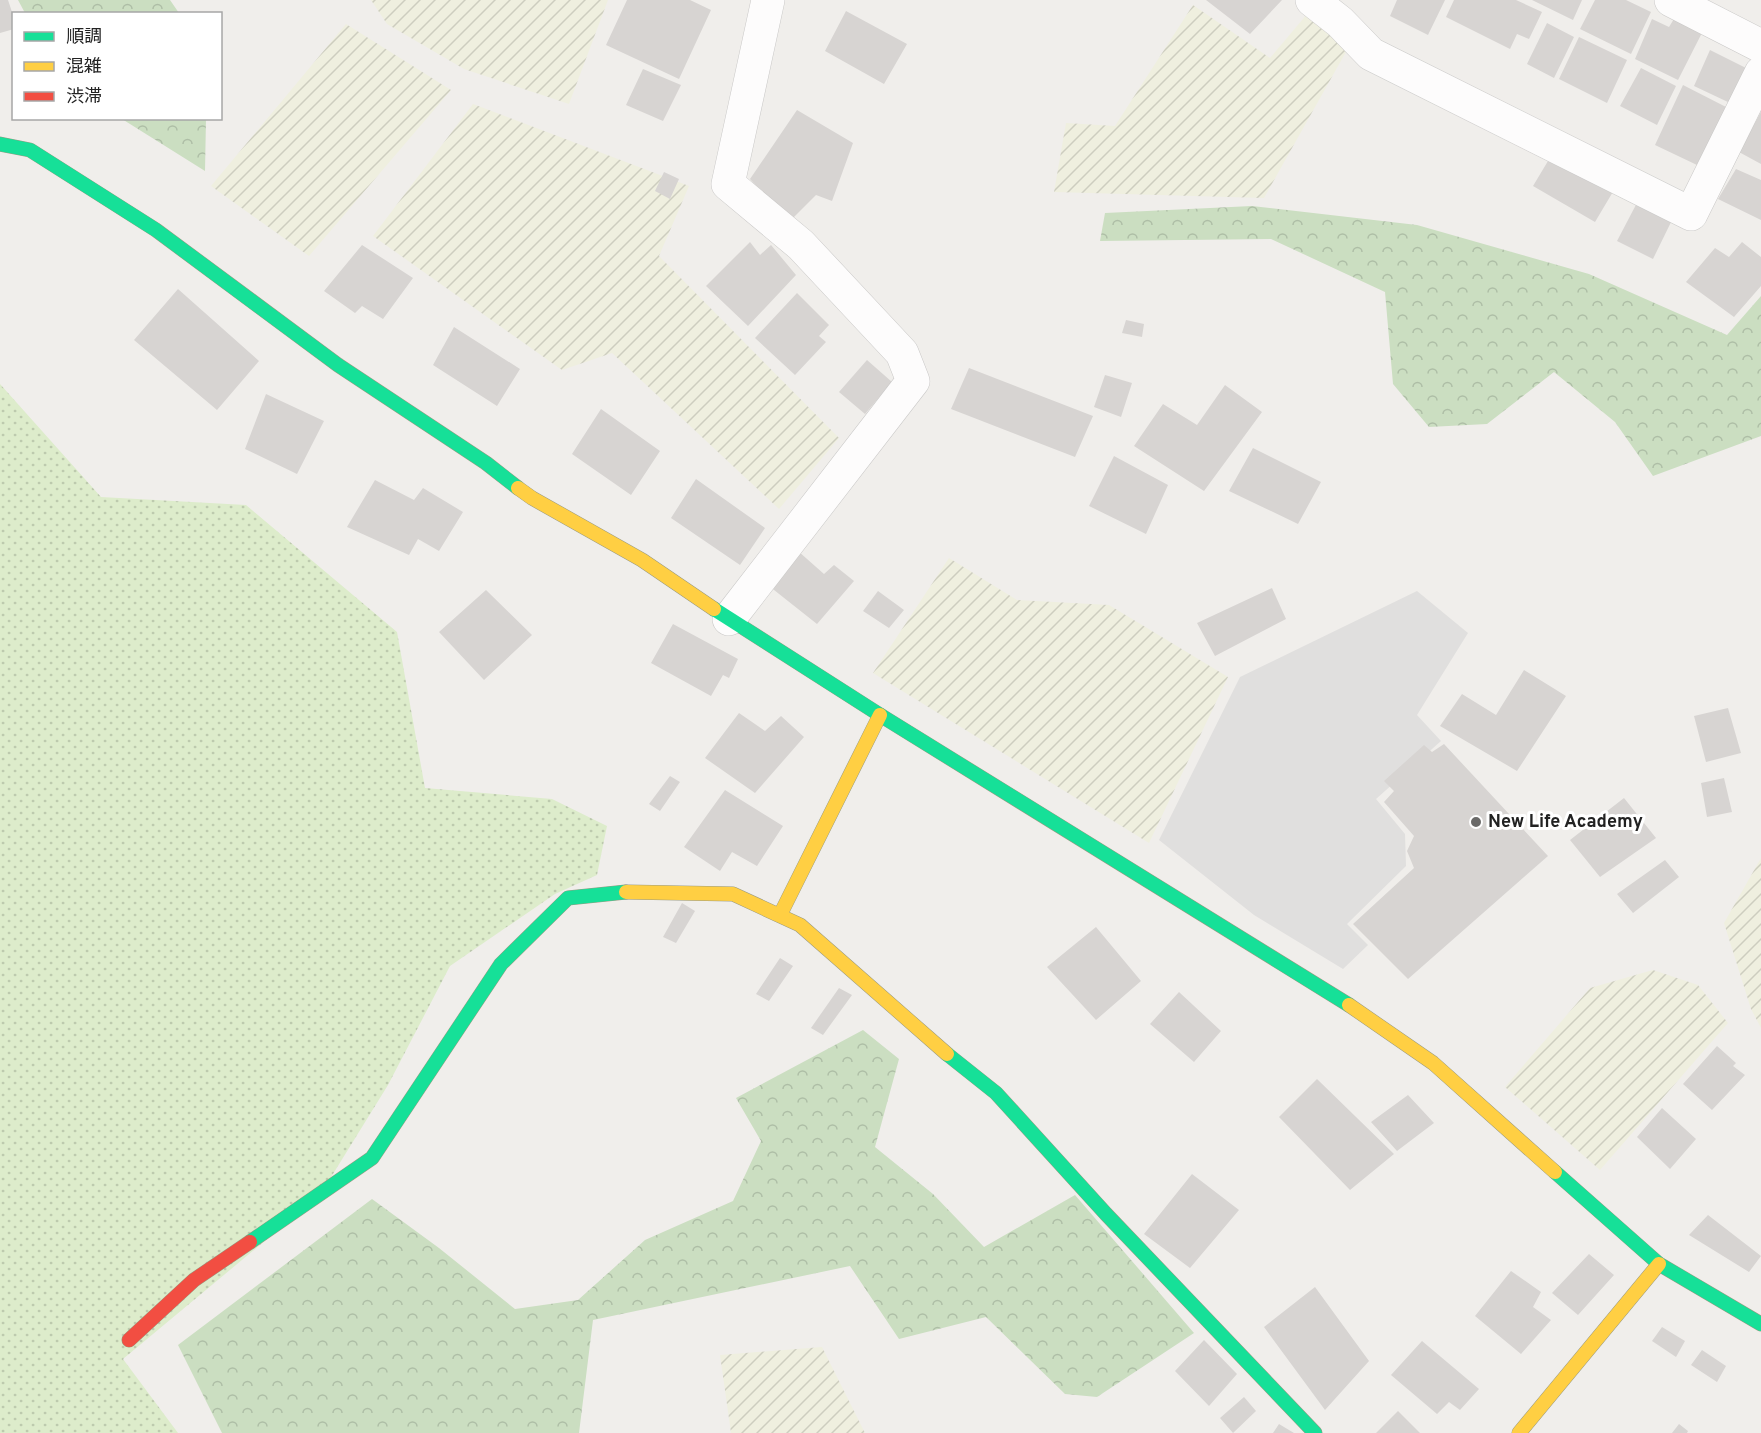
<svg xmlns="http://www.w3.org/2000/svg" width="1761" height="1433" viewBox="0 0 1761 1433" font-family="Overpass,'Noto Sans JP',sans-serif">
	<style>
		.farmland { fill: url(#farmland-furrows) }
		.grass { fill: url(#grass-dots) }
		.forest { fill: url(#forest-crowns) }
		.parking { fill: #e0dfde }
		.building { fill: #d7d4d2 }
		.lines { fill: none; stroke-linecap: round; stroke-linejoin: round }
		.street-casing { stroke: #c9c8c7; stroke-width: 34 }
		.fast-casing { stroke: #999a82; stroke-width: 15 }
		.slow-casing { stroke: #999a82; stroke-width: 15 }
		.jam-casing { stroke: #999a82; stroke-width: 15 }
		.street { stroke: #fdfcfc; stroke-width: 33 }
		.fast { stroke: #16e098; stroke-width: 14 }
		.slow { stroke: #ffcf43; stroke-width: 14 }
		.jam { stroke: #f24e42; stroke-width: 14 }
		.poi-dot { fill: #6a6968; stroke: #fff; stroke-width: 2 }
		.labels { text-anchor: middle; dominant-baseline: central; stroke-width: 6; stroke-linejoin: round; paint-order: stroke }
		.poi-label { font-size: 18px; font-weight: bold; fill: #222; stroke: #fff; text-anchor: start }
	</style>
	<defs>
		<pattern id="farmland-furrows" width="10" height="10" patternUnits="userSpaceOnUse" patternTransform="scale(1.5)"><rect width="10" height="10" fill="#efefdf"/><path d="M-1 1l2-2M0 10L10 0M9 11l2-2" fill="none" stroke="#cdcdbf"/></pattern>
		<pattern id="grass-dots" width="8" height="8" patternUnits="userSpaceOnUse" patternTransform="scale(1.5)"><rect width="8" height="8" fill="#ddeccb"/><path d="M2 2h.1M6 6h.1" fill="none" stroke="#bdcaae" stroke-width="1.8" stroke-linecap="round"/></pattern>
		<pattern id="forest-crowns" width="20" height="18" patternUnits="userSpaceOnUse" patternTransform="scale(1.5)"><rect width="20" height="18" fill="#cbdec1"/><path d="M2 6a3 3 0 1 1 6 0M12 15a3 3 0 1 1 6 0" fill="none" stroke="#aebea6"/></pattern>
	</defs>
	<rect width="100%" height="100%" fill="#f0eeeb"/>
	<!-- farmland -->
	<path class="farmland" d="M 371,0 L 608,0 L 569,104 L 464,69 L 387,24 Z
		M 1193,5 L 1270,58 L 1308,13 L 1347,50 L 1264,198 L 1054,192 L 1066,123 L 1115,126 Z
		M 346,24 L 451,90 L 309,256 L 211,186 Z
		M 473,104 L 689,186 L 659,256 L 839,438 L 779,509 L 612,353 L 562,370 L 373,236 Z
		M 949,558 L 1017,600 L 1109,605 L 1228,677 L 1149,843 L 873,673 Z
		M 1761,858 L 1761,1028 L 1751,1009 L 1724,923 Z
		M 1653,970 L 1698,985 L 1728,1023 L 1600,1170 L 1505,1087 L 1590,988 Z
		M 822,1347 L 865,1433 L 731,1433 L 720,1355 Z"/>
	<!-- grass -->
	<path class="grass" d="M 0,384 L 101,497 L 246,505 L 397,632 L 425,788 L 552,799 L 607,826 L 597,875 L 555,894 L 450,966 L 388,1085 L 320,1195 L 123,1359 L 178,1433 L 0,1433 Z"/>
	<!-- forest -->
	<path class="forest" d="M 18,0 L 170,0 L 179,13 L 25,13 Z
		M 122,119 L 206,119 L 205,171 Z
		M 1252,206 L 1417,225 L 1589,274 L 1727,335 L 1761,296 L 1761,436 L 1653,476 L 1615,422 L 1554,372 L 1487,424 L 1429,427 L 1393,384 L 1385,292 L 1271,239 L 1100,241 L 1105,213 Z
		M 863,1030 L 899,1059 L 875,1147 L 933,1194 L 984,1247 L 1075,1195 L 1194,1333 L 1097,1397 L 1065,1394 L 986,1317 L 899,1339 L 850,1266 L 593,1320 L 579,1433 L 222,1433 L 178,1345 L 372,1199 L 439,1248 L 515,1309 L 578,1300 L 645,1240 L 733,1201 L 761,1141 L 736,1098 Z"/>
	<!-- parking -->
	<path class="parking" d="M 1417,591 L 1468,633 L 1417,715 L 1441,741 L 1376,799 L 1405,834 L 1406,866 L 1347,924 L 1368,945 L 1343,969 L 1254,915 L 1159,840 L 1240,677 Z"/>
	<!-- building -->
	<path class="building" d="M 0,0 L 8,0 L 14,18 L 14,29 L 0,33 Z
		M 627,0 L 690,0 L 711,10 L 679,79 L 606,45 Z
		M 1206,0 L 1282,0 L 1250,34 Z
		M 1397,0 L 1445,0 L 1428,35 L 1390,16 Z
		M 1454,0 L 1516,0 L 1542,12 L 1529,39 L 1517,34 L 1510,49 L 1446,17 Z
		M 1532,0 L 1582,0 L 1573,20 Z
		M 1595,0 L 1626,0 L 1651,12 L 1631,54 L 1580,29 Z
		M 1680,9 L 1707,23 L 1678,80 L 1635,59 L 1652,19 L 1669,27 Z
		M 846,11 L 907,44 L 884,84 L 825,51 Z
		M 1547,23 L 1574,37 L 1554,78 L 1527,64 Z
		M 1579,37 L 1627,60 L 1607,103 L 1559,79 Z
		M 1710,50 L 1748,69 L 1730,103 L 1694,86 Z
		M 1641,68 L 1676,86 L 1657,125 L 1620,106 Z
		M 643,69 L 681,85 L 663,121 L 626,105 Z
		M 1683,85 L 1726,107 L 1697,165 L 1655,145 Z
		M 797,110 L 853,143 L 832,201 L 816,195 L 789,222 L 750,179 Z
		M 1761,112 L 1761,164 L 1739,152 Z
		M 1554,151 L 1617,185 L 1595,222 L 1533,186 Z
		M 1736,169 L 1761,180 L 1761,220 L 1718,199 Z
		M 664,172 L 679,179 L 670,199 L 655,191 Z
		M 1639,199 L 1674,216 L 1653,259 L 1617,241 Z
		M 750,242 L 760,255 L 771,245 L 796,275 L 748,326 L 706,286 Z
		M 1742,242 L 1761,257 L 1761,286 L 1734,317 L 1686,282 L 1715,248 L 1729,257 Z
		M 362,245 L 413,278 L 383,319 L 362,306 L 355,313 L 324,291 Z
		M 178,289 L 259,361 L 217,410 L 134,340 Z
		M 797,293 L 829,325 L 819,336 L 826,342 L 795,375 L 755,338 Z
		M 1126,320 L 1144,324 L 1142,337 L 1122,333 Z
		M 454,327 L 520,369 L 497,406 L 433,365 Z
		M 867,360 L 892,382 L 865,414 L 839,392 Z
		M 969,368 L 1093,416 L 1075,457 L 951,409 Z
		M 1105,375 L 1132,383 L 1121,417 L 1094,407 Z
		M 1225,385 L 1262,412 L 1204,491 L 1134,446 L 1163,404 L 1197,425 Z
		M 266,394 L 324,421 L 297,474 L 245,449 Z
		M 601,409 L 660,451 L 631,495 L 572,454 Z
		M 1253,448 L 1321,482 L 1298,524 L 1229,491 Z
		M 1114,456 L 1168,485 L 1146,534 L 1089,506 Z
		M 696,479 L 765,528 L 740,565 L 671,518 Z
		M 375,480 L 414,500 L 423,488 L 463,512 L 439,551 L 418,539 L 409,555 L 347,527 Z
		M 798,551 L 824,574 L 834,565 L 854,581 L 817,624 L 769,586 Z
		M 1272,588 L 1286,619 L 1215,656 L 1197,623 Z
		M 486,590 L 532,635 L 484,680 L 439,632 Z
		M 878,591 L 904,610 L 889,628 L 863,611 Z
		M 673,624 L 738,659 L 729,678 L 723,675 L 711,696 L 651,663 Z
		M 1524,670 L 1566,696 L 1517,771 L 1440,726 L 1462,694 L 1496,715 Z
		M 1728,708 L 1741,753 L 1706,762 L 1694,716 Z
		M 739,713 L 765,731 L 781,716 L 804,737 L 755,793 L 705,758 Z
		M 1444,744 L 1548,856 L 1408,979 L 1353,924 L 1414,868 L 1407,851 L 1414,836 L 1384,802 L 1394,791 L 1384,781 L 1424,745 L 1432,752 Z
		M 670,776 L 680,782 L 660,811 L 649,804 Z
		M 1724,778 L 1732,812 L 1707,817 L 1701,783 Z
		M 725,790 L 783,826 L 757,866 L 732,852 L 720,871 L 684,847 Z
		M 1624,798 L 1656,838 L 1600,877 L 1570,840 Z
		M 1665,860 L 1679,877 L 1633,913 L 1617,894 Z
		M 682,903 L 695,911 L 676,943 L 663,937 Z
		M 1096,927 L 1141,981 L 1096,1020 L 1047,967 Z
		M 780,958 L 793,966 L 769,1001 L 756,994 Z
		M 839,988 L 852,995 L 823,1035 L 811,1028 Z
		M 1179,992 L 1221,1031 L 1194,1062 L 1150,1024 Z
		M 1717,1046 L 1736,1063 L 1733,1066 L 1745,1075 L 1712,1110 L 1683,1084 Z
		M 1317,1079 L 1394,1154 L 1350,1190 L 1279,1117 Z
		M 1408,1095 L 1434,1123 L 1397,1151 L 1371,1122 Z
		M 1662,1108 L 1696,1139 L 1670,1169 L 1637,1137 Z
		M 1192,1174 L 1239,1210 L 1190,1268 L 1144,1234 Z
		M 1708,1215 L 1761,1256 L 1749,1272 L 1689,1235 Z
		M 1589,1254 L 1614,1275 L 1578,1315 L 1552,1293 Z
		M 1511,1271 L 1541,1292 L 1533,1307 L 1551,1320 L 1521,1354 L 1475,1316 Z
		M 1315,1287 L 1369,1361 L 1325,1410 L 1264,1327 Z
		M 1662,1327 L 1685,1341 L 1676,1357 L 1652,1341 Z
		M 1204,1340 L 1237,1374 L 1209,1406 L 1175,1371 Z
		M 1422,1341 L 1479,1389 L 1460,1410 L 1449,1402 L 1437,1414 L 1391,1375 Z
		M 1702,1350 L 1726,1366 L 1717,1382 L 1691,1365 Z
		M 1244,1397 L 1256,1411 L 1233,1433 L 1220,1418 Z
		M 1398,1411 L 1420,1433 L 1376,1433 Z
		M 1279,1424 L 1294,1433 L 1273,1433 Z
		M 1679,1424 L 1688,1431 L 1687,1433 L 1672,1433 Z"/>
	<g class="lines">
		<defs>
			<path id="street" d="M 1312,0 L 1340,22 L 1371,54 L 1691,214 L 1761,73
				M 1671,0 L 1761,46
				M 729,619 L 913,381 L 902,353 L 801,245 L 728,184 L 768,0"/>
			<path id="fast" d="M 0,144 L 30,150 L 156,230 L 338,365 L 486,463 L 518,488
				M 714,609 L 880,715 L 1349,1005
				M 947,1054 L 996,1093 L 1106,1214 L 1315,1433
				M 1555,1172 L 1659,1264 L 1761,1324
				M 250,1242 L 372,1158 L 501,964 L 568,898 L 626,892"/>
			<path id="slow" d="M 518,488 L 532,498 L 642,560 L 714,609
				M 626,892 L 733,894 L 800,925 L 947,1054
				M 780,915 L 880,715
				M 1349,1005 L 1433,1063 L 1555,1172
				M 1519,1433 L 1659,1264"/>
			<path id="jam" d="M 129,1340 L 194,1280 L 250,1242"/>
		</defs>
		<!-- street casing -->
		<use href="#street" class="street-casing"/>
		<!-- fast casing -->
		<use href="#fast" class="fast-casing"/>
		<!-- slow casing -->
		<use href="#slow" class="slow-casing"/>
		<!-- jam casing -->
		<use href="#jam" class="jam-casing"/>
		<!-- street -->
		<use href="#street" class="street"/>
		<!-- fast -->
		<use href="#fast" class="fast"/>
		<!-- slow -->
		<use href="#slow" class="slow"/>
		<!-- jam -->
		<use href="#jam" class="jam"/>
	</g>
	<!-- markers -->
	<circle class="poi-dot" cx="1476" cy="822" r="6"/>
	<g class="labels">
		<!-- poi labels -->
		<g class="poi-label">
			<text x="1488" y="822">New Life Academy</text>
		</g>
	</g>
	<!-- legend -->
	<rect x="12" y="12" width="210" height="108" fill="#ffffff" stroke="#a7a7a7" stroke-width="1.5"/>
	<rect x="24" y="32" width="30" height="9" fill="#16e098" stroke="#a7a7a7" stroke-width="1.5"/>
	<text x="66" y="42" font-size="18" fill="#222222">順調</text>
	<rect x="24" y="62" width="30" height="9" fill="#ffcf43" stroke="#a7a7a7" stroke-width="1.5"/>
	<text x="66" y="72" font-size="18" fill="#222222">混雑</text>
	<rect x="24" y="92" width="30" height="9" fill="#f24e42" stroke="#a7a7a7" stroke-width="1.5"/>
	<text x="66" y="102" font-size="18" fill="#222222">渋滞</text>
</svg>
